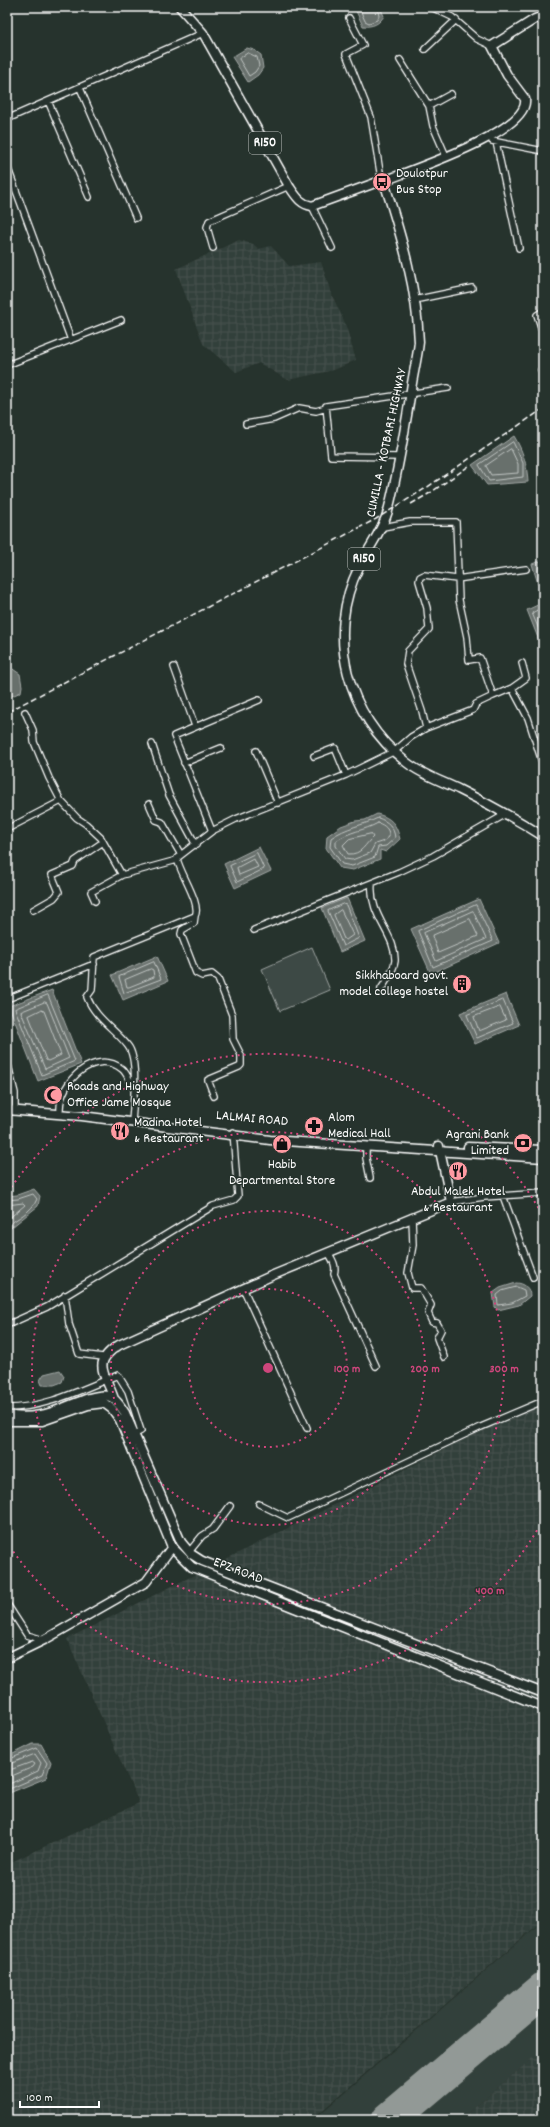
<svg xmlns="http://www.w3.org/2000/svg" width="550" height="2127" viewBox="0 0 550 2127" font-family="Dekko,sans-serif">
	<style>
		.built { fill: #333f3a }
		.industrial { fill: url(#industrial-grid) }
		.green { fill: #3e4944; stroke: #9ea4a2 }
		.water { fill: #67706c; stroke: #a4a9a7 }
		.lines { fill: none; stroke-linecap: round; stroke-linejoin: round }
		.shore { stroke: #c2c6c4; stroke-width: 1 }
		.runway { stroke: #929996; stroke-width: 35 }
		.street-casing { stroke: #fff; stroke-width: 8 }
		.secondary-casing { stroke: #fff; stroke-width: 11 }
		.primary-casing { stroke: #fff; stroke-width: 11 }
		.street { stroke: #26332d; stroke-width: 5.5 }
		.secondary { stroke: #26332d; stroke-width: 8 }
		.primary { stroke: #26332d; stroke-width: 8 }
		.rail { stroke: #fff; stroke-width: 1.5; stroke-dasharray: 6 3; stroke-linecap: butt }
		.ring { fill: none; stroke: #ce467c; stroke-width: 2; stroke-dasharray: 2 4 }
		.labels { text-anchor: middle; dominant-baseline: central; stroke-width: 3; stroke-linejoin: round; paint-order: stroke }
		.shield { fill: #26332d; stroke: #bec2c0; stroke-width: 1 }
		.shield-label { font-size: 13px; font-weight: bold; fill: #fff }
		.poi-label { font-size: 14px; fill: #fff; stroke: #26332d; text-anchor: start }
		.street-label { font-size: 14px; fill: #fff; stroke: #26332d }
		.centre { fill: #ce467c; stroke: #26332d; stroke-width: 2 }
		.ring-label { font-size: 12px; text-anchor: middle; font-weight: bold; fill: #ce467c; stroke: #26332d; stroke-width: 3; stroke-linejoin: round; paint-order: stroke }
	</style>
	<defs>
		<pattern id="industrial-grid" width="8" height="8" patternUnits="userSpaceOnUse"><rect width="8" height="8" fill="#333f3a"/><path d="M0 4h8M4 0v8" fill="none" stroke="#47524e"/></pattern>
	</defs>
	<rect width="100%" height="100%" fill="#26332d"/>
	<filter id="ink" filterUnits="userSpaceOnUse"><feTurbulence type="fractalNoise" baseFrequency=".025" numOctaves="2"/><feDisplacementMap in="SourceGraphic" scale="8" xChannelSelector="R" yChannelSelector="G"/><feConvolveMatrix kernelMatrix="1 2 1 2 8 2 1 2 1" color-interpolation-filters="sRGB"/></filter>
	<g filter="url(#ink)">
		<!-- built -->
		<path class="built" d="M 543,1921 L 543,2050 L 460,2120 L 313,2120 Z"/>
		<!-- industrial -->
		<path class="industrial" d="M 239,240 L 253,244 L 259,249 L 271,246 L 289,266 L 321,262 L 331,293 L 345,323 L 356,360 L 334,370 L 288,380 L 259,363 L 236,372 L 203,344 L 176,269 Z
			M 543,1400 L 543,1920 L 311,2120 L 7,2120 L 7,1864 L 139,1803 L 67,1639 Z
			M 543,2049 L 543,2120 L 460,2120 Z"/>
		<!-- green -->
		<path class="green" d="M 312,947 L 330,990 L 280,1011 L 262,969 Z"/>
		<!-- water -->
		<path class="water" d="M 359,7 L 380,7 L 384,16 C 379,24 373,27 363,26 L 355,9 Z
			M 247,48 L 254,50 L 261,55 L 263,68 L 258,75 L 248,82 L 232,57 Z
			M 514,436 C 523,451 527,464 528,482 L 487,485 L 472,465 Z
			M 543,560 L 543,586 L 539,587 L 532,564 Z
			M 540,595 L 543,596 L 543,642 L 540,643 L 527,610 L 542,603 Z
			M 7,665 L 20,674 L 22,686 L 21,692 L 7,698 Z
			M 377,814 C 392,818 396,824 400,839 L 386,852 L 380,850 L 380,859 L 353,870 L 340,868 L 326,848 L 327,836 L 341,826 L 355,821 L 365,820 Z
			M 259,847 L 271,871 L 235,888 L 224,864 Z
			M 347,898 L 365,941 L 340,952 L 322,908 Z
			M 479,899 L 499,943 L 431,974 L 411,929 Z
			M 157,956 L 168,981 L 123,1000 L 112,975 Z
			M 52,990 L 81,1064 L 38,1081 L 9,1006 Z
			M 506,994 L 519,1025 L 475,1044 L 460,1013 Z
			M 34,1189 L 40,1196 L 38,1206 L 7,1231 L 7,1196 L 17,1195 Z
			M 516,1283 C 524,1283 530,1288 530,1296 L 519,1305 L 498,1310 L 495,1307 L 493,1293 L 500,1288 Z
			M 60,1370 L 64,1376 L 62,1382 L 54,1385 L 42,1385 L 40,1380 L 44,1374 Z
			M 33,1744 L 41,1744 L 51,1762 L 46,1778 L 7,1794 L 7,1757 Z"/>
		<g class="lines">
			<!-- shore -->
			<path class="shore" d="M 359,7 L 365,21 L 369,23 L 377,20 L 379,16 L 377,7
				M 248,53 L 257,57 L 259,66 L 255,72 L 249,76 L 239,59 Z
				M 513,442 L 523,463 L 523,477 L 489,481 L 479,465 Z
				M 511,449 L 518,464 L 518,473 L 491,475 L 486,466 Z
				M 543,607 L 532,613 L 543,639
				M 378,818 C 388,821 394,827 395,838 L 386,846 L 378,847 L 375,857 L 352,866 L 342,864 L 330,847 L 331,838 C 346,827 362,826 378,818 Z
				M 378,823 C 385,825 390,830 389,837 L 384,841 L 375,844 L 370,853 L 352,860 L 345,859 L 336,846 L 336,841 C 349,831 364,831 378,823 Z
				M 371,834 L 373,837 C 365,844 362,855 348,854 L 343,845 L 349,839 Z
				M 257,853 L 264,869 L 237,882 L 230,866 Z
				M 254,859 L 258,867 L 239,875 L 237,868 Z
				M 343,904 L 346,905 L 359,938 L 343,946 L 328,911 Z
				M 476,905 L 493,941 L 433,967 L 418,931 Z
				M 341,910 L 353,935 L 346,940 L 344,939 L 334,915 Z
				M 473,911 L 486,939 L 436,961 L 424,933 Z
				M 470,919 L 478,936 L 438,953 L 432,936 Z
				M 154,962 L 161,979 L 124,993 L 119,977 Z
				M 151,969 L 153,970 L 154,977 L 129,987 L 127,987 L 125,980 Z
				M 48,995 L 75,1061 L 42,1075 L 15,1009 Z
				M 503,1000 L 513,1023 L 477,1038 L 467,1015 Z
				M 45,1002 L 47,1003 L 69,1058 L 45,1069 L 21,1012 Z
				M 500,1007 L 506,1020 L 479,1031 L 474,1017 Z
				M 41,1010 L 44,1011 L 61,1055 L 48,1061 L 46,1060 L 29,1016 Z
				M 7,1200 L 18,1199 L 33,1194 L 37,1199 C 32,1212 17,1218 7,1226
				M 7,1205 L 23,1203 L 25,1205 L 7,1220
				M 517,1287 L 524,1290 L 525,1296 L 512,1303 L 498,1305 L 497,1295 L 502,1291 Z
				M 7,1760 L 37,1748 L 47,1763 L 42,1775 L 7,1790
				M 7,1765 L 35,1754 L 41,1763 L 38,1771 L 7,1785
				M 7,1771 L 32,1762 L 35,1764 L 33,1767 L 7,1778"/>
			<!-- runway -->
			<path class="runway" d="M 389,2120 L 543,1990"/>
			<defs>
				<path id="street" d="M 431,7 L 452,17 L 477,39 L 492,46
					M 349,18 L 363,45 L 346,54 L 371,117 L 382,184
					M 425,49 L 456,20
					M 400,60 L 429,106 L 433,126 L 446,156
					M 80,88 L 136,218
					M 48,101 L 89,197
					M 429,106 L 451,94
					M 7,119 L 203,33
					M 492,141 L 543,151
					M 496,142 L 519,248
					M 7,166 L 71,340
					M 312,206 L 332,248
					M 213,248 L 207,227 L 209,221 L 289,186
					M 414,300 L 472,288
					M 543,311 L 537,315 L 543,333
					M 7,365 L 121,320
					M 543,369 L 541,370 L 543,377
					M 246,424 L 274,419 L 299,408 L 316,411 L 326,408
					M 400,457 L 331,456 L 326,406 L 448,388
					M 174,667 L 195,726
					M 512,688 L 526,678 L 522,663
					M 493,696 L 512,688 L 528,718 L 543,765
					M 25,712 L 33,730 L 34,742 L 49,778 L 61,801 L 77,818 L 86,824 L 101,838 L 122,875 L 177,860
					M 426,728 L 422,711 L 406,664 L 408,651 L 429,629 L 427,608 L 419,581 L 420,577 L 424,575 L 457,579 L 526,569
					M 152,744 L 169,795 L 196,845
					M 256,751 L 278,803
					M 314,756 L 335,748 L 346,775
					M 184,763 L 221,748
					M 149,804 L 156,820 L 162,822 L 181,855
					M 7,829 L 61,801
					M 212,831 L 174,736 L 259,700
					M 372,884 C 369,917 396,934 395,961 C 394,971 386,981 381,989
					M 95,901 L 91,892 L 122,875
					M 33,910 L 54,898 L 59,892 L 52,875 L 73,866 L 75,861 L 103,842
					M 195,916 L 194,923 L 182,930 L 181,934 L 196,973 L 202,976 L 212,974 L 218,979 L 232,1015 L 233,1039 L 241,1055 L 241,1065 L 239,1067 L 208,1080 L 214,1096
					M 254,930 L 399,872 L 433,856 L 506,814
					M 7,999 L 94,964
					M 7,1061 L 15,1093 L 15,1106
					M 60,1109 C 60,1081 95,1048 122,1069 C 127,1073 130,1082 133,1087
					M 132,1122 C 133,1105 139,1060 128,1046 C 115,1029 95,1018 87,997 L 92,990 L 94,957 L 195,916 C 202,904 179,872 177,858 L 212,831 L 236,819 L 346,775 L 395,751 L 411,737 L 426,728 L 473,710 L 476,704 L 493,696 L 480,658 L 469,660 L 467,637 L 459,600 L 456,522 L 410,522 L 383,527
					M 366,1146 L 366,1158 L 370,1178
					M 503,1196 L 533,1277
					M 451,1202 L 484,1197 L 543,1193
					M 412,1217 L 413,1245 L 408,1273 L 412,1288 L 421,1288 L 431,1305 L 428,1313 L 432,1322 L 437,1323 L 441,1330 L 437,1338 L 444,1357
					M 328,1252 C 332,1259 337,1266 334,1274 L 376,1366
					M 243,1288 L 307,1428
					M 65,1295 L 69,1324 L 79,1354 L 103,1357
					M 7,1325 L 47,1307 L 213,1206 L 234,1200 L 238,1196 L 233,1132
					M 7,1408 C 47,1408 82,1389 118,1375 L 128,1391 L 141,1431 L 135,1434
					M 259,1504 L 288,1518 L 481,1427 L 543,1401
					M 189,1552 L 202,1536 L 213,1529 L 230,1506
					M 7,1604 L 27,1635 L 44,1640"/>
				<path id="secondary" d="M 382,184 L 384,181 C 410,170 530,132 525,99 L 507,75 L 492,46 L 535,19 L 543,16
					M 114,1399 C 106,1374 90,1363 119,1345 L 271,1276 L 451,1202 L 439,1146
					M 7,1415 C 22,1418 37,1417 52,1412 C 66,1408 95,1392 108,1396 C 116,1398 121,1407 125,1413 L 181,1542 L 191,1554 L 202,1561 L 543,1693
					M 7,1421 L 42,1421 L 88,1405 L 104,1403 L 112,1409 L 120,1420 L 172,1547 L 192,1567 L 543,1707
					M 7,1658 L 44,1640 L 146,1582 L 172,1547"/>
				<path id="primary" d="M 180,7 L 203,33 L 289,186 C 296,196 300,204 312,206 L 375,183 L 382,184 L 386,188 C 402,238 417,290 419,342 C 417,361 412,378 410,397 C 404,435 398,473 388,511 C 382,532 368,548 359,567 C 325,635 347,716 406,762 C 422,775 442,781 460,790 C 489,804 516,819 543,836
					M 7,1110 L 82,1116 L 270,1140 L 543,1158
					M 468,1147 L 543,1150"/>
			</defs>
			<!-- street casing -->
			<use href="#street" class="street-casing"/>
			<!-- secondary casing -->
			<use href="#secondary" class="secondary-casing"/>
			<!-- primary casing -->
			<use href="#primary" class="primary-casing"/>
			<!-- street -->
			<use href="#street" class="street"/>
			<!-- secondary -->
			<use href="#secondary" class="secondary"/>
			<!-- primary -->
			<use href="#primary" class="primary"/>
			<!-- rail -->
			<path class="rail" d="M 411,504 L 430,493 L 469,466
				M 7,712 L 376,519 L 426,488 L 543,409"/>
		</g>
	</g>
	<!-- distance rings -->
	<g class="ring">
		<circle cx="268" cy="1368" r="79"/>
		<circle cx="268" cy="1368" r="157"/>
		<circle cx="268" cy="1368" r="236"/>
		<path d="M543 1520A314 314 0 0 1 8 1544M8 1192A314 314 0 0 1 543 1216"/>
	</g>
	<!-- icons -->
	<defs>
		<symbol id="bus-disc" viewBox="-11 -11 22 22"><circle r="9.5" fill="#ff9aa2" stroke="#26332d"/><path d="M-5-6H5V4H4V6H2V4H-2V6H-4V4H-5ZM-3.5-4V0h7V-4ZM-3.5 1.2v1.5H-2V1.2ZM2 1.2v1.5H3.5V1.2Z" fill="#111"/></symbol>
		<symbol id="building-disc" viewBox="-11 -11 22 22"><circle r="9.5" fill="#ff9aa2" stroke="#26332d"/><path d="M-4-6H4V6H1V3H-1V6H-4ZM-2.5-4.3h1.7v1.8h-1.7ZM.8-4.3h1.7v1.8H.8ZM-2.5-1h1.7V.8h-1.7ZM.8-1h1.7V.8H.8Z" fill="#111"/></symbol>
		<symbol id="mosque-disc" viewBox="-11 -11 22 22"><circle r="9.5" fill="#ff9aa2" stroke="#26332d"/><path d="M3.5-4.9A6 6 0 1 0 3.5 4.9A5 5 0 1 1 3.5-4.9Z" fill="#111"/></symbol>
		<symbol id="pharmacy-disc" viewBox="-11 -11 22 22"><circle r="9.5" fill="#ff9aa2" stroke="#26332d"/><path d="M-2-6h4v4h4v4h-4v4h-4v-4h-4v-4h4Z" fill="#111"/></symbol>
		<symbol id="restaurant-disc" viewBox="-11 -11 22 22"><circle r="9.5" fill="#ff9aa2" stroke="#26332d"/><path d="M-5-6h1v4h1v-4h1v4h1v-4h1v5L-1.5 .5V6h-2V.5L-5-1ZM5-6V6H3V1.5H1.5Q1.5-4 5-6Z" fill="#111"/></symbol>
		<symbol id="bank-disc" viewBox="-11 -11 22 22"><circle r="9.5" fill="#ff9aa2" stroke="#26332d"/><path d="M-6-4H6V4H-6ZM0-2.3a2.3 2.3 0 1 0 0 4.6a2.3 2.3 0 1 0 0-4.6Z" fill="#111"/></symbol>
		<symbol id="shop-disc" viewBox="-11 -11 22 22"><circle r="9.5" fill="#ff9aa2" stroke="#26332d"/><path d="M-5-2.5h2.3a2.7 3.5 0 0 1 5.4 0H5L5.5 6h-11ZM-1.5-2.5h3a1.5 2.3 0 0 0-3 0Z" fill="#111"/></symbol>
	</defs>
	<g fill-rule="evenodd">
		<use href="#bus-disc" x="371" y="171" width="22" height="22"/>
		<use href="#building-disc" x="451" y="973" width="22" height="22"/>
		<use href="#mosque-disc" x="42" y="1084" width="22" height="22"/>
		<use href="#pharmacy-disc" x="303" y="1115" width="22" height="22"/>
		<use href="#restaurant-disc" x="109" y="1120" width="22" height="22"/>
		<use href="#bank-disc" x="512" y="1132" width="22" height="22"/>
		<use href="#shop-disc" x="271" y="1133" width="22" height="22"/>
		<use href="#restaurant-disc" x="447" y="1160" width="22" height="22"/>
	</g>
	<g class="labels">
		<!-- shield labels -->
		<g class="shield">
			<rect x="249" y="132" width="32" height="22" rx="3"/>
			<rect x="348" y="548" width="32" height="22" rx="3"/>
		</g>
		<g class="shield-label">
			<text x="265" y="143">R150</text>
			<text x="364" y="559">R150</text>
		</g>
		<!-- poi labels -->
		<g class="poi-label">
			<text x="396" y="174">Doulotpur<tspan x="396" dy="16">Bus Stop</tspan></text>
			<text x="448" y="976" text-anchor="end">Sikkhaboard govt.<tspan x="448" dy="16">model college hostel</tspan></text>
			<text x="67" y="1087">Roads and Highway<tspan x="67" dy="16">Office Jame Mosque</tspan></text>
			<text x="328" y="1118">Alom<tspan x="328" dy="16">Medical Hall</tspan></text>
			<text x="134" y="1123">Madina Hotel<tspan x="134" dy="16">&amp; Restaurant</tspan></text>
			<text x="509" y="1135" text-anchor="end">Agrani Bank<tspan x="509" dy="16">Limited</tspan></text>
			<text x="282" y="1165" text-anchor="middle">Habib<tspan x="282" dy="16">Departmental Store</tspan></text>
			<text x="458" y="1192" text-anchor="middle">Abdul Malek Hotel<tspan x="458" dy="16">&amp; Restaurant</tspan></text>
		</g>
		<!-- street labels -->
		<g class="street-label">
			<text transform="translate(387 443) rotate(-78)">CUMILLA - KOTBARI HIGHWAY</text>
			<text transform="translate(252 1119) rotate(5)">LALMAI ROAD</text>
			<text transform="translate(238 1571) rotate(21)">EPZ ROAD</text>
		</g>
	</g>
	<circle cx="268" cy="1368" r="6" class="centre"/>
	<g class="ring-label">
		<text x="347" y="1372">100 m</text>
		<text x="425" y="1372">200 m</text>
		<text x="504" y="1372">300 m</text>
		<text x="490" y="1594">400 m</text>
	</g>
	<!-- margin -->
	<rect width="550" height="2127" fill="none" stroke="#26332d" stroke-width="24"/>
	<rect x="12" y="12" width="526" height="2103" fill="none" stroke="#fff" stroke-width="1.5" filter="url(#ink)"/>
	<!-- scale -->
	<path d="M20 2101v6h79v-6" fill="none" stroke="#ffffff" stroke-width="2"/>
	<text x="26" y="2101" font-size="12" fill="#ffffff" stroke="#26332d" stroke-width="3" paint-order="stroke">100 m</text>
</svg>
